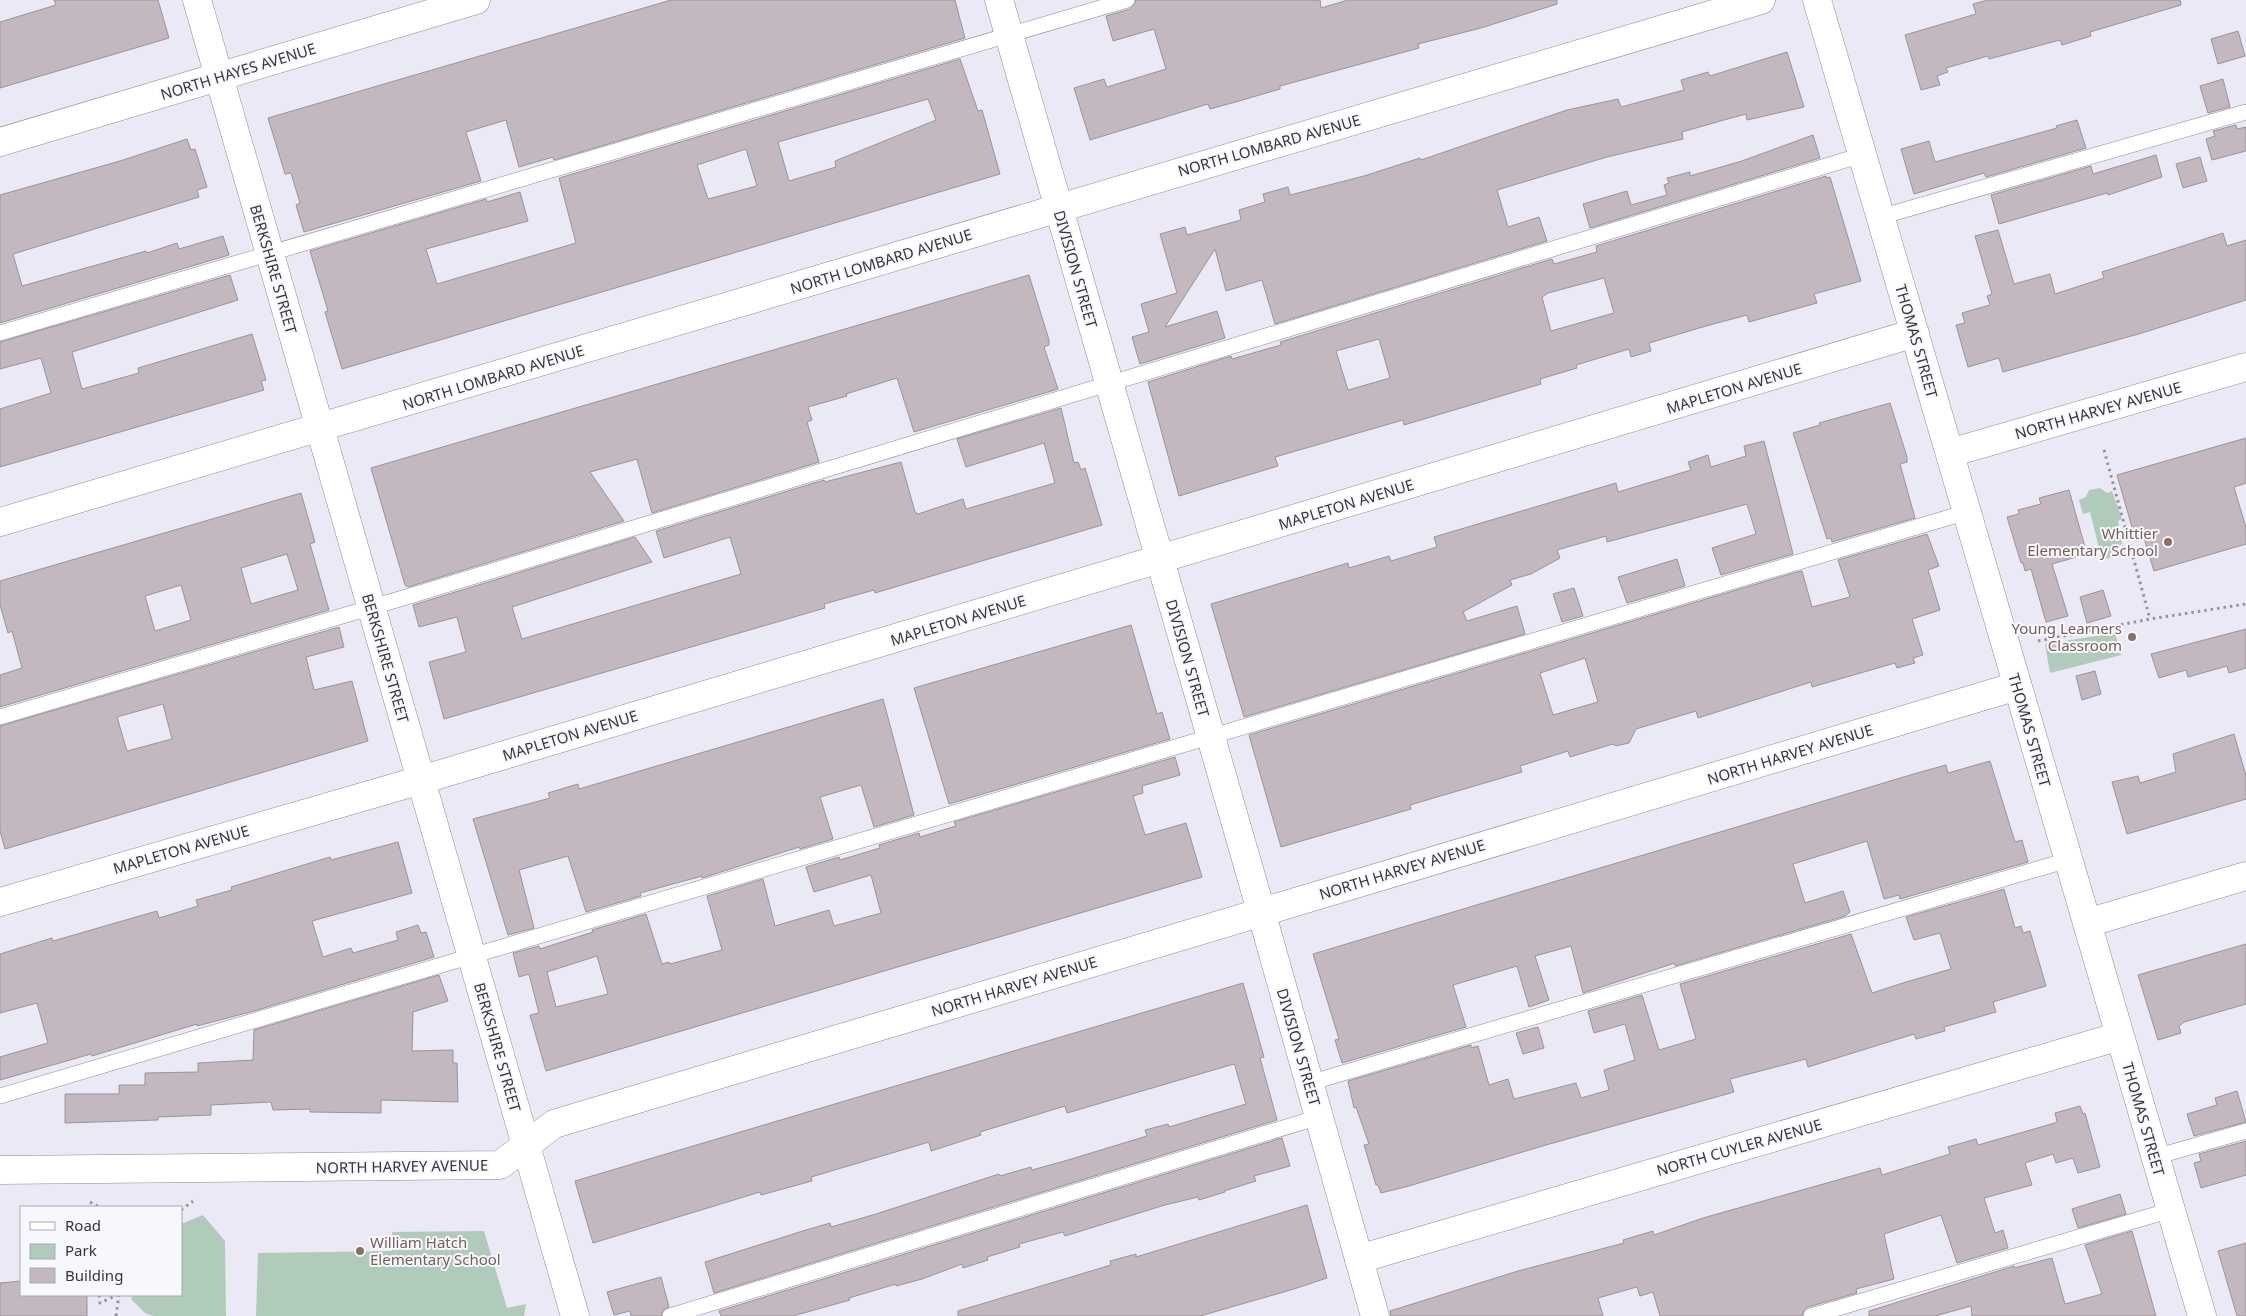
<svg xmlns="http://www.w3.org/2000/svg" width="2246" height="1316" viewBox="0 0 2246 1316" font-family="'Noto Sans',sans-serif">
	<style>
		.green { fill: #b1cbba }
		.building { fill: #c3b8c0; stroke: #9c929a; fill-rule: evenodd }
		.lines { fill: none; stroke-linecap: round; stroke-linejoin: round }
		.service-casing { stroke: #8c8b96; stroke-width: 16 }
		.minor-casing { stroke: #8c8b96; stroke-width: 29 }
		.tertiary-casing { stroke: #8c8b96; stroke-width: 29 }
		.path { stroke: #95949d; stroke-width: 3; stroke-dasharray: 2.5 4; stroke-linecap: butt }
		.service { stroke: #fff; stroke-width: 15 }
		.minor { stroke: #fff; stroke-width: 28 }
		.tertiary { stroke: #fff; stroke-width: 28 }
		.education-dot { fill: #8d6e63; stroke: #f7f7fe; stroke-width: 2 }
		.labels { text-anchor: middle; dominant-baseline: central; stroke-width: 4; stroke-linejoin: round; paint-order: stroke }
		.street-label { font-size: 15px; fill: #35353a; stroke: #f7f7fe }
		.education-label { font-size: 15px; fill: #785e54; stroke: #f7f7fe; text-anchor: end }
	</style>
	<rect width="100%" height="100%" fill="#eae9f5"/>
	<!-- green -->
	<path class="green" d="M 2100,488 L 2107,493 L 2112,491 L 2122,519 L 2118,521 L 2122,543 L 2112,557 L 2102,560 L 2090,512 L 2083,514 L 2079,500 L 2086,497 L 2089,490 Z
		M 2115,633 L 2121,655 L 2050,673 L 2045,644 Z
		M 203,1215 L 225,1241 L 226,1316 L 153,1316 L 145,1313 L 131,1299 L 133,1295 L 181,1295 L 181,1224 Z
		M 484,1231 L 507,1308 L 526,1304 L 524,1316 L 256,1316 L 258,1253 L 392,1251 L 392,1232 Z"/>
	<!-- building -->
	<path class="building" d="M 54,0 L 158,0 L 169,38 L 0,88 L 0,22 L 56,5 Z
		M 671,0 L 955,0 L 965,38 L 554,160 L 553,157 L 519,167 L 506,120 L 466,132 L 481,181 L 304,232 L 296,205 L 300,203 L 291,173 L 285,174 L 268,118 Z
		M 1136,0 L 1320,0 L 1321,8 L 1348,0 L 1557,0 L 1557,4 L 1481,28 L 1418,44 L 1419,48 L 1280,86 L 1280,89 L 1239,101 L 1210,109 L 1208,104 L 1090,140 L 1074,88 L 1104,79 L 1107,87 L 1166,69 L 1154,29 L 1113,41 L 1106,16 L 1130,9 Z
		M 1988,0 L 2180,0 L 2181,5 L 2090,32 L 2091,36 L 2062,45 L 2060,40 L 1989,59 L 1988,56 L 1946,68 L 1948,72 L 1937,76 L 1940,85 L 1921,90 L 1905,35 L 1976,14 L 1973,4 Z
		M 2238,31 L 2245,56 L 2218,64 L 2211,39 Z
		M 1787,52 L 1804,107 L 1747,120 L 1746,114 L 1724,120 L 1682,132 L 1683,139 L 1607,157 L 1497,190 L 1508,227 L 1539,217 L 1547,241 L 1275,324 L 1262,280 L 1226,291 L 1215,249 L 1165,327 L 1217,311 L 1225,338 L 1140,364 L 1132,337 L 1149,332 L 1141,304 L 1177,293 L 1160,234 L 1185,227 L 1187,235 L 1241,220 L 1239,210 L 1265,202 L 1263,194 L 1288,187 L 1290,195 L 1364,176 L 1420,158 L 1421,160 L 1567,110 L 1618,99 L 1621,107 L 1684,90 L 1681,80 L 1708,72 L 1710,76 Z
		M 960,59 L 978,111 L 982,110 L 1000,174 L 342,369 L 325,312 L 328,311 L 310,251 L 486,199 L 487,202 L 520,192 L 528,221 L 426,249 L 437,284 L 576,243 L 559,178 ZM 928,99 L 936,120 L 835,161 L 836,167 L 789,181 L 778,142 ZM 746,149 L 757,186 L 708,199 L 697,165 Z
		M 2223,79 L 2230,107 L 2208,113 L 2200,86 Z
		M 2077,120 L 2086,148 L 1986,177 L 1984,173 L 1914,194 L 1901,149 L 1929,141 L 1935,162 L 2057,128 L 2056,126 Z
		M 2236,125 L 2237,129 L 2246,127 L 2246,151 L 2212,160 L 2206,139 L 2215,136 L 2213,131 Z
		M 1813,135 L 1820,158 L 1590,228 L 1583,204 L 1627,191 L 1631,205 L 1667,195 L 1664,185 L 1669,183 L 1667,178 L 1690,172 L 1690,176 L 1742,161 Z
		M 187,139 L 191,150 L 195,149 L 207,187 L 197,190 L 199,197 L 13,254 L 22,286 L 146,251 L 147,253 L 177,243 L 179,249 L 223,236 L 229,255 L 0,323 L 0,195 L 120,161 Z
		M 2156,155 L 2162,177 L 2108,195 L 2107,193 L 1999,224 L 1991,195 L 2091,166 L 2093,174 Z
		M 2200,157 L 2207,181 L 2183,188 L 2176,164 Z
		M 1826,176 L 1826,178 L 1830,177 L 1861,281 L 1814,294 L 1817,303 L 1749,322 L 1747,315 L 1706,326 L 1649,343 L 1651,351 L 1631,357 L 1629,349 L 1576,365 L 1577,368 L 1540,379 L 1541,384 L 1404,425 L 1403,420 L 1275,457 L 1278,466 L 1179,496 L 1148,382 L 1231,356 L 1232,359 L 1281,345 L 1280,342 L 1552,259 L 1554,264 L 1597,252 L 1596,246 ZM 1604,278 L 1614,313 L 1551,331 L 1542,297 L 1548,293 ZM 1379,339 L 1390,378 L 1348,390 L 1336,351 Z
		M 1998,230 L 2014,284 L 2050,274 L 2055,294 L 2104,278 L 2102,272 L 2223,233 L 2227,246 L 2246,240 L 2246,300 L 2142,333 L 2003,372 L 1999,358 L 1968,367 L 1956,325 L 1965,323 L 1962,313 L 1990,305 L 1987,296 L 1992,294 L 1975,236 Z
		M 230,275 L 238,300 L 72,352 L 82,389 L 139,373 L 138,368 L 252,334 L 266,380 L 261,381 L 264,390 L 0,467 L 0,409 L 51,393 L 41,358 L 0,369 L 0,342 Z
		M 1029,275 L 1049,340 L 1049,345 L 1044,347 L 1058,389 L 914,432 L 897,378 L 846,394 L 847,396 L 808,407 L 812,420 L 807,422 L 819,462 L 652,513 L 637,459 L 590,472 L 624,521 L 408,587 L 405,585 L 371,468 Z
		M 1890,403 L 1907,457 L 1907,462 L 1900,464 L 1915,518 L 1832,542 L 1831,538 L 1827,539 L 1793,433 L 1820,425 L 1819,423 Z
		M 1061,408 L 1074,463 L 1078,462 L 1081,470 L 1085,468 L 1102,525 L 875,593 L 874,590 L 824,604 L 825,608 L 444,719 L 429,662 L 466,652 L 457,617 L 419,627 L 413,605 L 635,537 L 652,562 L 512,607 L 522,639 L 741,574 L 730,537 L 664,558 L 656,531 L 824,480 L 825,482 L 901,462 L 915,512 L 918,514 L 963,499 L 966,509 L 1055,483 L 1044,443 L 966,467 L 957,439 Z
		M 2246,438 L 2246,483 L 2234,487 L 2246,528 L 2246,544 L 2154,571 L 2144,538 L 2136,541 L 2117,475 Z
		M 1764,441 L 1793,554 L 1721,575 L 1712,548 L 1756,534 L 1747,504 L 1607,542 L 1606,536 L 1557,550 L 1560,558 L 1531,574 L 1510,580 L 1512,585 L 1463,612 L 1467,621 L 1517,606 L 1525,634 L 1244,717 L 1211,604 L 1348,563 L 1349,568 L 1389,556 L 1391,561 L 1437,547 L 1434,537 L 1616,483 L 1618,492 L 1691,470 L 1688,462 L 1708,455 L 1711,467 L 1746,456 L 1744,446 Z
		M 2069,490 L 2087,554 L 2052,564 L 2068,616 L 2046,622 L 2031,569 L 2025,571 L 2023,563 L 2021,563 L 2007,517 L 2019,514 L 2018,510 L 2041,504 L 2039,498 Z
		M 301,493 L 315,542 L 310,544 L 329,610 L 0,707 L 0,675 L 22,668 L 12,631 L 8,633 L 0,605 L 0,581 ZM 287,554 L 298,590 L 251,604 L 241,568 ZM 181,585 L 191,620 L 155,631 L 145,596 Z
		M 1927,534 L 1939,566 L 1928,570 L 1940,610 L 1912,619 L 1923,655 L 1913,658 L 1915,663 L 1897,668 L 1895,663 L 1812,687 L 1811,682 L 1698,718 L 1696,711 L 1636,729 L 1629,743 L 1616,746 L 1613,744 L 1570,757 L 1568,751 L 1520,766 L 1522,772 L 1410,805 L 1411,809 L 1281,847 L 1249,735 L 1797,572 L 1802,571 L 1812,607 L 1850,597 L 1838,560 ZM 1585,658 L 1598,702 L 1553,715 L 1540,673 Z
		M 1677,559 L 1685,586 L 1627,603 L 1618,577 Z
		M 1574,588 L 1583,616 L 1562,622 L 1553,594 Z
		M 2103,590 L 2111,616 L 2087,623 L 2080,597 Z
		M 1131,625 L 1157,714 L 1162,712 L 1170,739 L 949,804 L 914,688 Z
		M 339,627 L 344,647 L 306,657 L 314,690 L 352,681 L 368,741 L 5,849 L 0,831 L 0,726 ZM 163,704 L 172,739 L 127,751 L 117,717 Z
		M 2246,629 L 2246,668 L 2229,673 L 2227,666 L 2188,677 L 2186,670 L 2159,678 L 2151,654 Z
		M 2095,671 L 2101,694 L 2082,700 L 2076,676 Z
		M 883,699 L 914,815 L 874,827 L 861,785 L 820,797 L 833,839 L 800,849 L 799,847 L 702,878 L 702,876 L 640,893 L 641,896 L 586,912 L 568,856 L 519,870 L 534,928 L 508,935 L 473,819 L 550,798 L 548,793 L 578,784 L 579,789 Z
		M 2234,734 L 2246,776 L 2246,799 L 2127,834 L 2112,782 L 2138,776 L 2140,783 L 2176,772 L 2173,754 Z
		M 1175,757 L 1180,775 L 1142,786 L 1143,793 L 1133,796 L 1145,835 L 1186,823 L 1202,877 L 546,1071 L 530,1015 L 539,1013 L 529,974 L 519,977 L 513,953 L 539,946 L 540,949 L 593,932 L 592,930 L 646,914 L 662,964 L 669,962 L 670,964 L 722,950 L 707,896 L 763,879 L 775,926 L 829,910 L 834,926 L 881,913 L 871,875 L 814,892 L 806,867 L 839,857 L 840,860 L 880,848 L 879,845 L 919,833 L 920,837 L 956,826 L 954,822 ZM 597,956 L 608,994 L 556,1007 L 547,972 Z
		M 1990,761 L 2015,842 L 2022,840 L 2028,862 L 1900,899 L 1899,895 L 1884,899 L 1867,841 L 1793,864 L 1805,903 L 1843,891 L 1850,912 L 1845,916 L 1675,966 L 1675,963 L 1583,993 L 1571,946 L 1535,956 L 1549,1000 L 1529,1007 L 1517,966 L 1453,985 L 1466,1027 L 1342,1063 L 1335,1040 L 1339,1039 L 1313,954 L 1917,773 L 1946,765 L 1948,773 Z
		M 398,842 L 412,893 L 312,921 L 323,957 L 351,948 L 353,953 L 398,940 L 396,932 L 418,925 L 421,933 L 426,932 L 434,957 L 254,1011 L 197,1026 L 197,1024 L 92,1056 L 91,1054 L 0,1080 L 0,1057 L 48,1043 L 37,1003 L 0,1013 L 0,954 L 52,938 L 53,941 L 157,911 L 159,918 L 198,906 L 196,900 L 232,890 L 231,887 L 330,857 L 331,860 Z
		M 2004,889 L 2015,928 L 2021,926 L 2023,933 L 2030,931 L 2046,986 L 1993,1002 L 1996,1012 L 1944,1027 L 1945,1031 L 1916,1039 L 1914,1034 L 1808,1067 L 1806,1059 L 1730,1079 L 1734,1092 L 1546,1145 L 1409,1186 L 1381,1193 L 1378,1185 L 1376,1185 L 1364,1145 L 1369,1144 L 1356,1107 L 1354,1108 L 1348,1081 L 1471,1045 L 1471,1048 L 1478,1046 L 1489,1085 L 1508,1079 L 1514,1099 L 1576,1083 L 1581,1098 L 1609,1090 L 1604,1070 L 1635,1060 L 1625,1024 L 1594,1033 L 1588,1011 L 1642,995 L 1659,1050 L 1696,1039 L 1680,984 L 1851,934 L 1872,993 L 1906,982 L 1951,969 L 1940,933 L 1914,940 L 1906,917 Z
		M 2246,944 L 2246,1004 L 2184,1022 L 2179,1026 L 2181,1033 L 2158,1040 L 2138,975 Z
		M 439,975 L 448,1001 L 413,1012 L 412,1051 L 453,1050 L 453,1063 L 457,1063 L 458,1102 L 381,1100 L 381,1113 L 310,1112 L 310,1109 L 273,1110 L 271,1102 L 211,1105 L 211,1115 L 158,1117 L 158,1120 L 65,1123 L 65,1094 L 119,1094 L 119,1085 L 145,1085 L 145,1073 L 198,1072 L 198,1063 L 253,1060 L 254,1030 Z
		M 1243,983 L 1264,1057 L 1260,1058 L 1277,1120 L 714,1293 L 705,1262 L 806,1230 L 830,1223 L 831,1227 L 876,1214 L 999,1174 L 1000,1176 L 1031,1167 L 1032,1170 L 1068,1160 L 1147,1136 L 1145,1130 L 1168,1124 L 1169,1127 L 1246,1104 L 1235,1066 L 1234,1064 L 1067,1113 L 1065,1106 L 980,1132 L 981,1135 L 931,1151 L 929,1142 L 811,1177 L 812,1181 L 761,1195 L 760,1192 L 593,1243 L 575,1181 Z
		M 1538,1027 L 1544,1048 L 1523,1054 L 1516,1033 Z
		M 2237,1091 L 2246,1122 L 2194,1136 L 2187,1114 L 2217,1105 L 2215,1098 Z
		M 2080,1106 L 2083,1114 L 2085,1113 L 2100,1167 L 2078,1173 L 2073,1158 L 2056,1163 L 2053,1154 L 2025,1163 L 2032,1185 L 1984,1198 L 1995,1233 L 2003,1230 L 2008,1248 L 1957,1263 L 1941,1215 L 1884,1234 L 1894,1279 L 1856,1289 L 1857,1293 L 1808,1307 L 1804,1310 L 1802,1316 L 1660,1316 L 1653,1292 L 1640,1296 L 1637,1287 L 1598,1298 L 1603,1316 L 1391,1316 L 1390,1311 L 1518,1271 L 1624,1243 L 1623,1240 L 1653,1231 L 1654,1235 L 1703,1218 L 1880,1168 L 1882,1175 L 1950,1154 L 1948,1147 L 1976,1139 L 1978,1145 L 2055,1123 L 2057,1121 L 2055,1113 Z
		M 1282,1138 L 1290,1166 L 1254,1176 L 1256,1181 L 1224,1191 L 1225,1192 L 1199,1200 L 1198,1197 L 1165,1205 L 1065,1236 L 1063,1232 L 1019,1244 L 1020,1247 L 987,1257 L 988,1260 L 963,1268 L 962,1264 L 922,1279 L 896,1286 L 896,1284 L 849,1298 L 850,1300 L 793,1316 L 721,1316 L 719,1311 Z
		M 2246,1141 L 2246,1175 L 2201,1188 L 2194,1163 L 2201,1161 L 2199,1154 Z
		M 2120,1194 L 2126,1214 L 2078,1228 L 2072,1209 Z
		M 1307,1205 L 1327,1278 L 1294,1289 L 1200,1316 L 958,1316 L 958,1311 L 1111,1265 L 1110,1261 L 1136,1254 L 1136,1257 Z
		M 2132,1231 L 2156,1316 L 1972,1316 L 1971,1306 L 1935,1316 L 1869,1316 L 1869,1311 L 2014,1266 L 2014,1268 L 2052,1258 L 2065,1304 L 2102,1294 L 2085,1245 Z
		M 2246,1243 L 2246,1316 L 2237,1316 L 2218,1251 Z
		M 661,1277 L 669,1307 L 663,1310 L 661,1316 L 631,1316 L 630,1311 L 614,1315 L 607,1292 Z
		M 21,1281 L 21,1295 L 87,1295 L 87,1316 L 0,1316 L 0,1283 Z"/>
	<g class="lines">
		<defs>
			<path id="service" d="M 1880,217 L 2246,112
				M 0,333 L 1127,0
				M 0,717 L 403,598 L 1862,155
				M 1309,1083 L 2068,860
				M 0,1096 L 1967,512
				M 2155,1157 L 2246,1131
				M 670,1316 L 1319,1117
				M 1811,1316 L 2171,1210"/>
			<path id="minor" d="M 197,0 L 575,1316
				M 1817,0 L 2202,1316
				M 0,142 L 476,0
				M 1950,453 L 2246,367
				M 0,522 L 1761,0
				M 0,902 L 421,780 L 1915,333
				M 2087,923 L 2246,876
				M 0,1170 L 500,1165 L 554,1124 L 2017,686
				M 1359,1259 L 2120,1036"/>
			<path id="tertiary" d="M 999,0 L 1261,911 L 1375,1316"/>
		</defs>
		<!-- service casing -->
		<use href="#service" class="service-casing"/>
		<!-- minor casing -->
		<use href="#minor" class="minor-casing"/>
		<!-- tertiary casing -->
		<use href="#tertiary" class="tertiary-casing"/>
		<!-- path -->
		<path class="path" d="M 2104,450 L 2150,619
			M 2038,641 L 2150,619 L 2246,604
			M 90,1202 L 99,1207
			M 181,1210 L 193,1201
			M 99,1295 L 100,1303 L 117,1295
			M 116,1316 L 119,1295"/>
		<!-- service -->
		<use href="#service" class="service"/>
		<!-- minor -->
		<use href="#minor" class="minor"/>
		<!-- tertiary -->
		<use href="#tertiary" class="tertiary"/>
	</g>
	<!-- markers -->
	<g class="education-dot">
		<circle cx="2168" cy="542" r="5"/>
		<circle cx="2132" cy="637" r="5"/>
		<circle cx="360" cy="1251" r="5"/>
	</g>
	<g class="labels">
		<!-- street labels -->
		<g class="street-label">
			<text transform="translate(238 71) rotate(-17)">NORTH HAYES AVENUE</text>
			<text transform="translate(1269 145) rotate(-16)">NORTH LOMBARD AVENUE</text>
			<text transform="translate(881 261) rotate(-17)">NORTH LOMBARD AVENUE</text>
			<text transform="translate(274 269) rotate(74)">BERKSHIRE STREET</text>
			<text transform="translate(1076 269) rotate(74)">DIVISION STREET</text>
			<text transform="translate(1917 341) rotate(74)">THOMAS STREET</text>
			<text transform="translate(493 377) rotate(-17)">NORTH LOMBARD AVENUE</text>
			<text transform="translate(1734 388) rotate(-17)">MAPLETON AVENUE</text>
			<text transform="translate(2098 410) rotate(-16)">NORTH HARVEY AVENUE</text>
			<text transform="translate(1346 504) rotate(-17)">MAPLETON AVENUE</text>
			<text transform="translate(958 620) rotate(-17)">MAPLETON AVENUE</text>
			<text transform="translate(386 658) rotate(74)">BERKSHIRE STREET</text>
			<text transform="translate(1188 658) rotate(74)">DIVISION STREET</text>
			<text transform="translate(2030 730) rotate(74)">THOMAS STREET</text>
			<text transform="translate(570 735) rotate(-17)">MAPLETON AVENUE</text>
			<text transform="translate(1790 754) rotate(-17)">NORTH HARVEY AVENUE</text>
			<text transform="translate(181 849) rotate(-16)">MAPLETON AVENUE</text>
			<text transform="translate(1402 869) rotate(-17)">NORTH HARVEY AVENUE</text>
			<text transform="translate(1014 986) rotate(-17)">NORTH HARVEY AVENUE</text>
			<text transform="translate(498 1047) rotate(74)">BERKSHIRE STREET</text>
			<text transform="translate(1299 1047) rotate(74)">DIVISION STREET</text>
			<text transform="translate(2144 1119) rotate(74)">THOMAS STREET</text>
			<text transform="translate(1739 1147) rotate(-16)">NORTH CUYLER AVENUE</text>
			<text transform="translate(402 1166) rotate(-1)">NORTH HARVEY AVENUE</text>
		</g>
		<!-- education labels -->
		<g class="education-label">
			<text x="2158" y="533">Whittier<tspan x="2158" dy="17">Elementary School</tspan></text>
			<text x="2122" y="628">Young Learners<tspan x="2122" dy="17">Classroom</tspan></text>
			<text x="370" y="1242" text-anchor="start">William Hatch<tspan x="370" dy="17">Elementary School</tspan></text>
		</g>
	</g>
	<!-- legend -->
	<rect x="20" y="1206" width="162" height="90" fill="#f7f7fe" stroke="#a9a9b0"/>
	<rect x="30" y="1222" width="25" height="8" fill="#ffffff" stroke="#a9a9b0"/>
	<text x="65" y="1231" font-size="15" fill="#35353a">Road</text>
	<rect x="30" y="1244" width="25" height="15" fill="#b1cbba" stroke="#a9a9b0"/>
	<text x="65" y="1256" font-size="15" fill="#35353a">Park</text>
	<rect x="30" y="1268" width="25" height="15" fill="#c3b8c0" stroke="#a9a9b0"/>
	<text x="65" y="1281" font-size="15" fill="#35353a">Building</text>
</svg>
